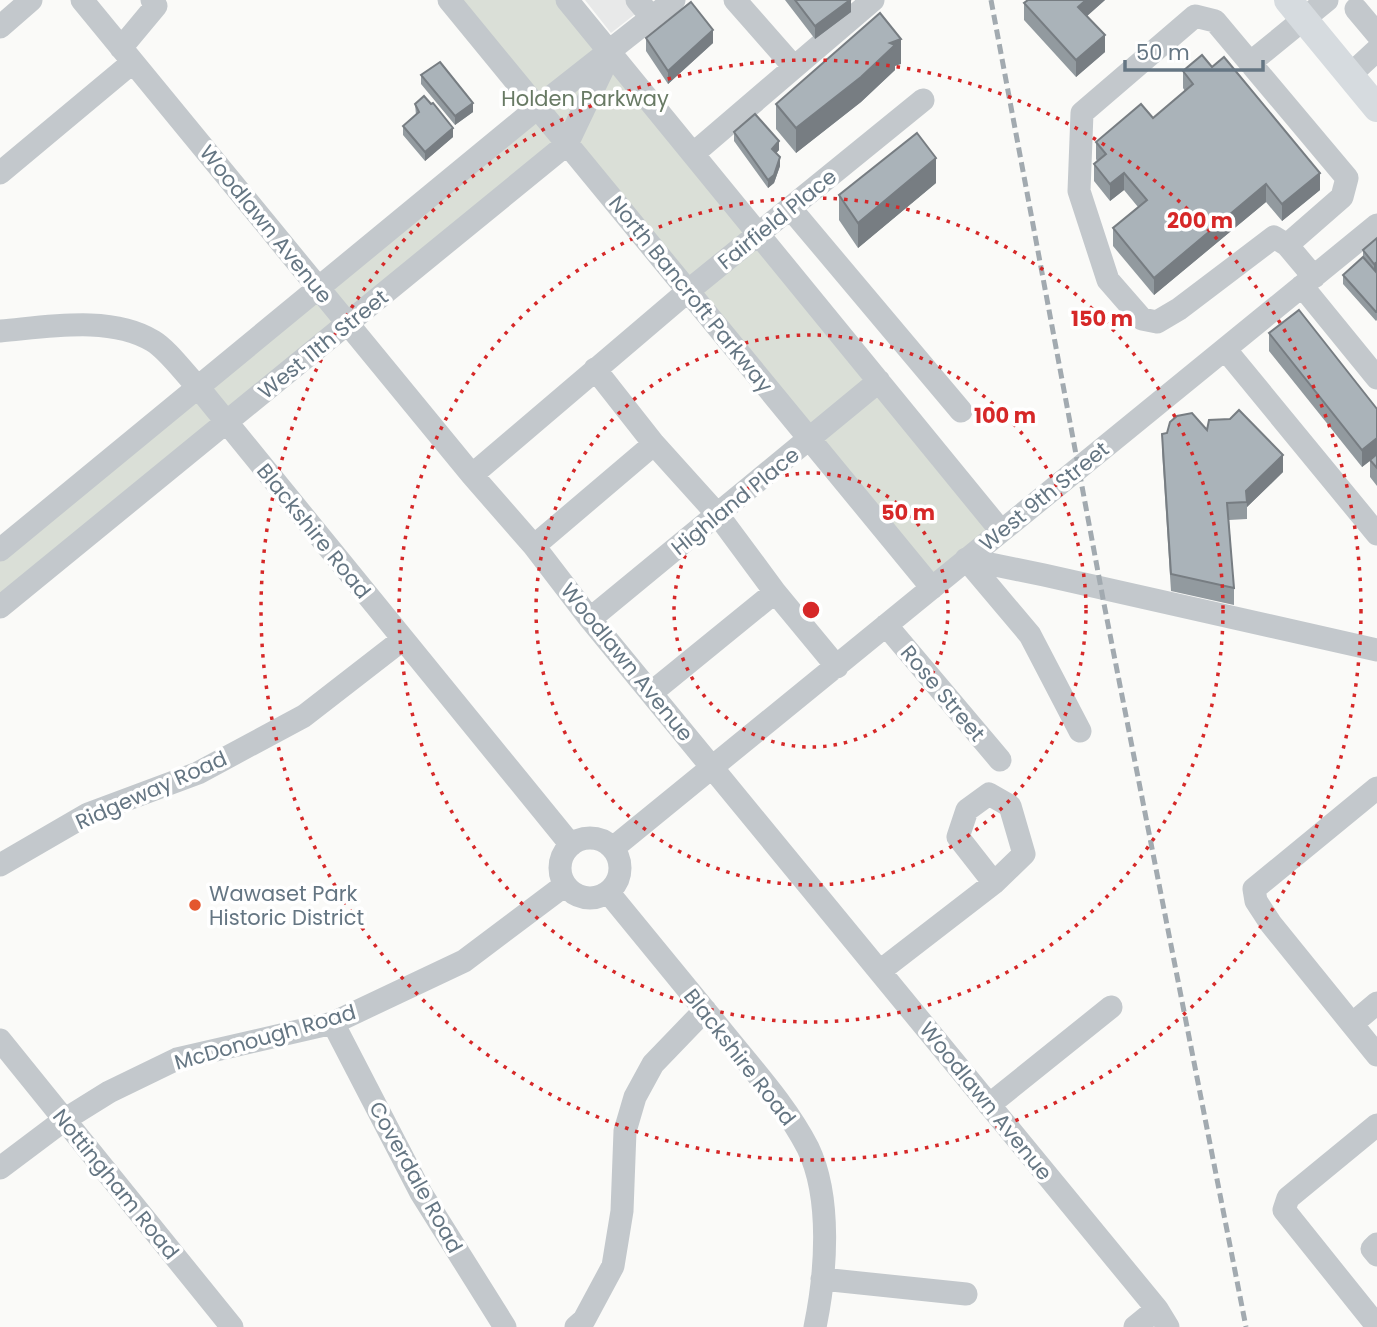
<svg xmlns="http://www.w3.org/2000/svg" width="1377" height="1327" viewBox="0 0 1377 1327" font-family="Poppins,sans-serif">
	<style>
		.built { fill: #e8e9e9 }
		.green { fill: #dadfd7 }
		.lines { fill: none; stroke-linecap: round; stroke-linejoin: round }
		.minor { stroke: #c3c8cc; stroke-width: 23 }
		.major { stroke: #d6dbdf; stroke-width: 28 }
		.rail { stroke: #a2aab0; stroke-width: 5; stroke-dasharray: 10 5; stroke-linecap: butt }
		.wall { fill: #929a9f }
		.shaded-wall { fill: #777d82 }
		.building { fill: #aab3b9; stroke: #777d82; stroke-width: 2 }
		.ring { fill: none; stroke: #d62828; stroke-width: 3.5; stroke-dasharray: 3.5 7 }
		.poi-dot { fill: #e4572e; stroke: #fff; stroke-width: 2.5 }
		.labels { text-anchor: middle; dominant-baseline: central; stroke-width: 7; stroke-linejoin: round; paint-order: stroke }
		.park-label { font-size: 21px; fill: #687a64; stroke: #fff }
		.street-label { font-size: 21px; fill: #657683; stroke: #fff }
		.poi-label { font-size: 21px; fill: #657683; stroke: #fff; text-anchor: start }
		.centre { fill: #d62828; stroke: #fff; stroke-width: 3.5 }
		.ring-label { font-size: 21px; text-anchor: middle; font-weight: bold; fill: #d62828; stroke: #fff; stroke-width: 7; stroke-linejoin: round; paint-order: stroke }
	</style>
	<rect width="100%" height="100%" fill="#fafaf8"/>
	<!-- built -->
	<path class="built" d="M 585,0 L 653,0 L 611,33 Z"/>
	<!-- green -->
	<path class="green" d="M 449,0 L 567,0 L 1001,531 L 932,588 L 567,144 L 0,606 L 0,550 L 537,108 Z"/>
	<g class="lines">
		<!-- minor -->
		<path class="minor" d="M 82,0 L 472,475 L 534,546 L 590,619 L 1157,1309 L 1168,1327
			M 449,0 L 932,588
			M 567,0 L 1001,531
			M 637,0 L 652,18
			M 735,0 L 794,67
			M 1356,9 L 1377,34
			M 0,27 L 31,0
			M 121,48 L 156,6 L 152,0
			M 1250,63 L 1327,0
			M 1350,75 L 1377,50
			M 693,154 L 873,0
			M 0,173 L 133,62
			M 791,209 L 961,411
			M 1287,245 L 1274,237 L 1179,309 L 1157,322 L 1142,319 L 1108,280 L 1079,191 L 1082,113 L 1195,16 L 1215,21 L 1347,178 L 1342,197 L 1287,245 L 1314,277
			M 1302,286 L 1377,378
			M 0,331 C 47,327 111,315 153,341 C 168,350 185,374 198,387 L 571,845
			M 1225,349 L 1377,534
			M 595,369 L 654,444 L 718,515 L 775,592 L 651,693
			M 472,475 L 688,291 L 923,100
			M 534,546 L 654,444
			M 0,550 L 537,108 L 674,0
			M 966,559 L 1044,575 L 1377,650
			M 966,559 L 1030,635 L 1080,731
			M 775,592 L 837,667
			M 0,607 L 567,144 L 609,56
			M 590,619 L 879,381
			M 886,625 L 1000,760
			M 1377,788 L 1254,889 L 1256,901 L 1271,924 L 1377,1055
			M560 868a30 30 0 1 1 60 0a30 30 0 1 1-60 0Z
			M 613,848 L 1377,225
			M 0,865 L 88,814 L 198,773 L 304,716 L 402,640
			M 608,892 C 647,940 687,988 726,1036 C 755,1072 787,1107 808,1148 C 832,1198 826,1274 815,1327
			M 880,971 L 994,883 L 1024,854 L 1010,806 L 989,794 L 967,810 L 958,837 L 994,883
			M 333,1023 L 421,1193 L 505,1327
			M 1352,1024 L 1377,1003
			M 0,1040 L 232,1327
			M 989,1105 L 1111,1007
			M 1377,1125 L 1288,1198 L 1284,1210 L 1377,1326
			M 0,1168 L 64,1120 L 109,1092 L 177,1059 L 333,1023 L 464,961 L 565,885
			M 1377,1244 L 1372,1249 L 1377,1255
			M 822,1279 L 966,1294
			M 576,1327 L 584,1320 L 613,1266 L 622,1211 L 625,1131 L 635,1097 L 653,1064 L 705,1010
			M 1135,1327 L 1157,1309"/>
		<!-- major -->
		<path class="major" d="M 1288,0 L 1377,108"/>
		<!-- rail -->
		<path class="rail" d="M 991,0 L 1104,604 L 1246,1327"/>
	</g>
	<!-- wall -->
	<path class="wall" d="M 785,0 L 851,0 L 851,12 L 815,39 Z
		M 1028,0 L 1105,0 L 1087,16 L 1105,52 L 1076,77 L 1024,20 L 1024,3 Z
		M 646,38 L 713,43 L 668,84 L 646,51 Z
		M 901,64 L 895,66 L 895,70 L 861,102 L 796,153 L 776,129 L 776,104 Z
		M 1212,67 L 1320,190 L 1282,221 L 1266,202 L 1154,295 L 1113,246 L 1113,228 L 1138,207 L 1124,190 L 1110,201 L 1094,181 L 1094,164 L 1097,161 L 1096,159 L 1096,142 L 1153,118 L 1185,91 L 1183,88 L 1183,71 Z
		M 421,75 L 473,112 L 455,125 L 421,84 Z
		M 415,104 L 453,137 L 425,161 L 403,135 L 403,126 L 416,115 Z
		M 734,132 L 779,150 L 776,153 L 780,166 L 774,183 L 768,188 L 734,141 Z
		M 936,183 L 858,248 L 839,220 L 839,195 Z
		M 1377,238 L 1377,320 L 1376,321 L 1343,284 L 1343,275 L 1363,257 L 1363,250 Z
		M 1269,333 L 1377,409 L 1377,486 L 1370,477 L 1370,461 L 1362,467 L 1269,351 Z
		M 1207,430 L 1283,472 L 1247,507 L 1247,519 L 1229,520 L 1234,588 L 1234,605 L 1171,591 L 1162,451 L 1162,434 Z"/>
	<!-- shaded-wall -->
	<path class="shaded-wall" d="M 850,0 L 851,0 L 851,12 L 815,39 L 815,26 Z
		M 1086,0 L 1105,0 L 1078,24 L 1078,7 Z
		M 713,30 L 713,43 L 668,84 L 668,71 Z
		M 1105,35 L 1105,52 L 1076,77 L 1076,60 Z
		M 901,39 L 901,64 L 895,66 L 895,70 L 861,102 L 796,153 L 796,128 L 890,43 Z
		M 473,103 L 473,112 L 455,125 L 455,116 Z
		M 453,128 L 453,137 L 425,161 L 425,152 Z
		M 779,141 L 779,150 L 772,158 L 772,149 Z
		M 780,157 L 780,166 L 774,183 L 768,188 L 768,180 Z
		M 936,158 L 936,183 L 858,248 L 858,223 Z
		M 1124,173 L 1124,190 L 1110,201 L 1110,184 Z
		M 1320,173 L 1320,190 L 1282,221 L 1282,204 Z
		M 1266,184 L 1266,202 L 1154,295 L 1154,278 Z
		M 1377,262 L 1377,275 L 1374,277 L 1374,264 Z
		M 1377,438 L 1377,455 L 1362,467 L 1362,450 Z
		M 1283,455 L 1283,472 L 1247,507 L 1246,491 Z"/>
	<!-- building -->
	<path class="building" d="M 795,0 L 850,0 L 815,26 Z
		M 1028,0 L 1086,0 L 1078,7 L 1105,35 L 1076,60 L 1024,3 Z
		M 691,2 L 713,30 L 668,71 L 646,38 Z
		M 880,13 L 901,39 L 890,43 L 895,45 L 861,77 L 796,128 L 776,104 Z
		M 1202,55 L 1212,67 L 1224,57 L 1320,173 L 1282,204 L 1266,184 L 1154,278 L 1113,228 L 1147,200 L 1124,173 L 1110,184 L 1094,164 L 1106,154 L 1096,142 L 1141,104 L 1153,118 L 1193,84 L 1183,71 Z
		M 440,62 L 473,103 L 455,116 L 421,75 Z
		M 424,96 L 431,104 L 433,103 L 453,128 L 425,152 L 403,126 L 419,112 L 415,104 Z
		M 755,114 L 779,141 L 772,149 L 780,157 L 774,175 L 768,180 L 734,132 Z
		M 917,133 L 936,158 L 858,223 L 839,195 Z
		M 1377,238 L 1377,262 L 1374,264 L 1363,250 Z
		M 1363,257 L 1377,273 L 1377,312 L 1376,312 L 1343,275 Z
		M 1299,310 L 1377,409 L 1377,438 L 1362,450 L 1269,333 Z
		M 1239,410 L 1283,455 L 1246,491 L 1247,502 L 1227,503 L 1234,588 L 1171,574 L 1162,434 L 1167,433 L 1170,422 L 1177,416 L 1192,413 L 1207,430 L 1209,420 L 1230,419 Z
		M 1377,454 L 1377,468 L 1370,460 Z"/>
	<!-- distance rings -->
	<g class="ring">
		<circle cx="811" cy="610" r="137"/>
		<circle cx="811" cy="610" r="275"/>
		<circle cx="811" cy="610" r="412"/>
		<circle cx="811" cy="610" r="550"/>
	</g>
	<!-- markers -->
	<circle class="poi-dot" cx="195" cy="905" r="7"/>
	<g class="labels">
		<!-- park labels -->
		<g class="park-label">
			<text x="585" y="98">Holden Parkway</text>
		</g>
		<!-- street labels -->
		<g class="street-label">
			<text transform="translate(777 219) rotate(-39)">Fairfield Place</text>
			<text transform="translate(266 224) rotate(51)">Woodlawn Avenue</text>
			<text transform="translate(691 294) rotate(51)">North Bancroft Parkway</text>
			<text transform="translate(323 344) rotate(-39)">West 11th Street</text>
			<text transform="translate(1044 496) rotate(-39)">West 9th Street</text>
			<text transform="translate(735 501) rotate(-39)">Highland Place</text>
			<text transform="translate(314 531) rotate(51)">Blackshire Road</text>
			<text transform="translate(627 662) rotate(51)">Woodlawn Avenue</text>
			<text transform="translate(943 693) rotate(50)">Rose Street</text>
			<text transform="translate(151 790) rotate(-24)">Ridgeway Road</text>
			<text transform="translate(265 1037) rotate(-16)">McDonough Road</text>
			<text transform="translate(740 1057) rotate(52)">Blackshire Road</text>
			<text transform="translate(986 1101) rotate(51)">Woodlawn Avenue</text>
			<text transform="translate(416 1177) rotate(61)">Coverdale Road</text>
			<text transform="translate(116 1184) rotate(51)">Nottingham Road</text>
		</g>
		<!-- poi labels -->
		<g class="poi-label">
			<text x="209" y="893">Wawaset Park<tspan x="209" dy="24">Historic District</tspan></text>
		</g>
	</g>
	<circle cx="811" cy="610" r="10" class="centre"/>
	<g class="ring-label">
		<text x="1200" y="228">200 m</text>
		<text x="1102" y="326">150 m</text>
		<text x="1005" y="423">100 m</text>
		<text x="908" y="520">50 m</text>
	</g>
	<!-- scale -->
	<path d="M1125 60v10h138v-10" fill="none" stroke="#657683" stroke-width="3.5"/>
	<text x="1136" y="60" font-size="21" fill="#657683" stroke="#ffffff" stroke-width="5" paint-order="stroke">50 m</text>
</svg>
